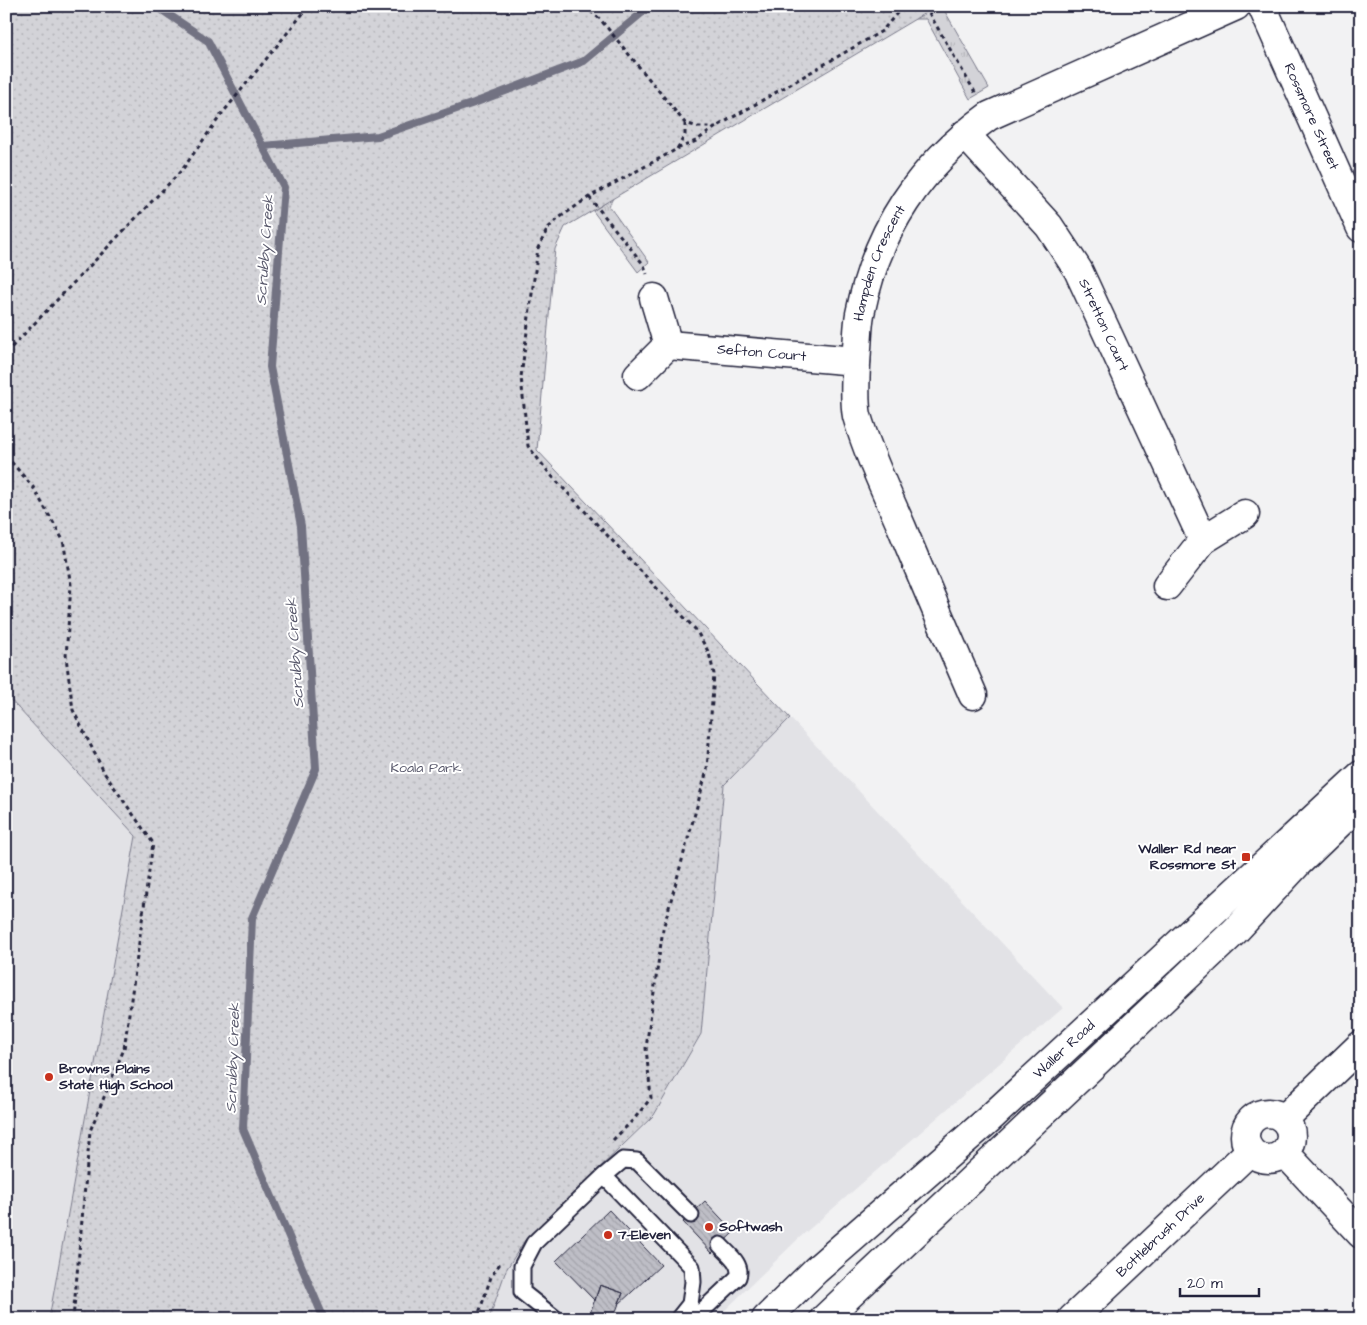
<svg xmlns="http://www.w3.org/2000/svg" width="1367" height="1325" viewBox="0 0 1367 1325" font-family="'Architects Daughter',sans-serif">
	<style>
		.built { fill: #e2e2e6 }
		.grass { fill: url(#grass-tufts); stroke: #7a7a8a }
		.park { fill: url(#park-dots); stroke: #7a7a8a }
		.lines { fill: none; stroke-linecap: round; stroke-linejoin: round }
		.stream { stroke: #727282; stroke-width: 8 }
		.building { fill: url(#building-back-hatch); stroke: #22223b }
		.lane-casing { stroke: #22223b; stroke-width: 19 }
		.street-casing { stroke: #22223b; stroke-width: 31 }
		.secondary-casing { stroke: #22223b; stroke-width: 31 }
		.path { stroke: #22223b; stroke-width: 3; stroke-dasharray: 4 4; stroke-linecap: butt }
		.lane { stroke: #fff; stroke-width: 15 }
		.street { stroke: #fff; stroke-width: 28 }
		.secondary { stroke: #fff; stroke-width: 28 }
		.poi-dot { fill: #c8321e; stroke: #fff; stroke-width: 2 }
		.labels { text-anchor: middle; dominant-baseline: central; stroke-width: 4; stroke-linejoin: round; paint-order: stroke }
		.street-label { font-size: 14px; fill: #22223b; stroke: #fff }
		.park-label { font-size: 14px; fill: #57576a; stroke: #fff }
		.poi-label { font-size: 14px; font-weight: bold; fill: #22223b; stroke: #fff; text-anchor: start }
		.water-label { font-size: 15px; font-style: italic; fill: #58586b; stroke: #fff }
	</style>
	<defs>
		<pattern id="grass-tufts" width="24" height="20" patternUnits="userSpaceOnUse" patternTransform="scale(1.25)"><rect width="24" height="20" fill="#d3d3d8"/><path d="M3 7l-1-3M5 7V3M7 7l1-3M15 17l-1-3M17 17v-4M19 17l1-3" fill="none" stroke="#b5b5ba"/></pattern>
		<pattern id="park-dots" width="8" height="8" patternUnits="userSpaceOnUse" patternTransform="scale(1.25)"><rect width="8" height="8" fill="#d3d3d8"/><path d="M2 2h.1M6 6h.1" fill="none" stroke="#b5b5ba" stroke-width="1.8" stroke-linecap="round"/></pattern>
		<pattern id="building-back-hatch" width="6" height="6" patternUnits="userSpaceOnUse" patternTransform="scale(1.25)"><rect width="6" height="6" fill="#bebec6"/><path d="M-1 5l2 2M0 0l6 6M5-1l2 2" fill="none" stroke="#a3a3ab"/></pattern>
	</defs>
	<rect width="100%" height="100%" fill="#f2f2f3"/>
	<filter id="ink" filterUnits="userSpaceOnUse"><feTurbulence type="fractalNoise" baseFrequency=".02" numOctaves="2"/><feDisplacementMap in="SourceGraphic" scale="10" xChannelSelector="R" yChannelSelector="G"/><feConvolveMatrix kernelMatrix="1 2 1 2 8 2 1 2 1" color-interpolation-filters="sRGB"/></filter>
	<g filter="url(#ink)">
		<!-- built -->
		<path class="built" d="M 6,695 L 136,836 L 49,1319 L 6,1319 Z
			M 790,718 L 1063,1008 L 798,1239 L 716,1319 L 489,1319 L 506,1270 L 525,1240 L 654,1115 L 701,1034 L 724,785 Z"/>
		<!-- grass -->
		<path class="grass" d="M 937,6 L 945,6 L 943,8 L 989,88 L 970,99 L 926,19 L 914,19 Z
			M 613,198 L 609,206 L 649,262 L 638,272 L 593,211 Z"/>
		<!-- park -->
		<path class="park" d="M 6,6 L 937,6 L 565,227 L 555,249 L 537,450 L 790,718 L 724,785 L 701,1034 L 654,1115 L 525,1240 L 506,1270 L 489,1319 L 49,1319 L 136,836 L 6,695 Z"/>
		<g class="lines">
			<!-- stream -->
			<path class="stream" d="M 156,6 L 208,41 L 284,187 L 270,367 L 301,526 L 316,769 L 252,918 L 243,1129 L 324,1319
				M 263,146 L 378,136 L 474,103 L 584,61 L 650,6"/>
		</g>
		<!-- building -->
		<path class="building" d="M 705,1201 L 734,1232 L 712,1253 L 683,1222 Z
			M 609,1210 L 661,1265 L 618,1305 L 623,1293 L 600,1285 L 595,1301 L 556,1261 Z
			M 600,1285 L 623,1293 L 613,1319 L 588,1319 Z"/>
		<g class="lines">
			<defs>
				<path id="lane" d="M 604,1176 L 623,1160 L 637,1161 L 691,1215
					M 556,1319 L 522,1292 L 522,1266 L 534,1243 L 604,1176 L 692,1267 L 693,1282 L 690,1304 L 678,1319
					M 686,1319 L 702,1311 L 738,1277 C 743,1264 728,1254 720,1245"/>
				<g id="street">
					<path id="s1" d="M 1262,6 L 1361,228"/>
					<path id="s2" d="M 965,134 L 1049,226 L 1078,270 L 1203,540"/>
					<path id="s3" d="M 668,345 L 856,361"/>
					<path d="M 638,375 L 668,345 L 654,298"/>
					<path d="M 1167,586 L 1203,540 L 1245,514"/>
					<path id="s4" d="M 973,695 C 949,640 925,584 902,528 C 886,491 868,454 857,416 C 854,401 856,363 857,348 C 858,336 858,325 860,314 C 877,229 920,166 989,116 L 1236,6"/>
					<circle cx="1268" cy="1136" r="23"/>
					<path d="M 1284,1119 L 1361,1045"/>
					<path d="M 1285,1153 L 1361,1234"/>
					<path id="s5" d="M 1072,1319 L 1250,1151"/>
				</g>
				<g id="secondary">
					<path id="s6" d="M 766,1319 L 816,1270 L 988,1120 L 1361,775"/>
					<path d="M 824,1319 L 1235,931 L 1298,863 L 1361,802"/>
				</g>
			</defs>
			<!-- lane casing -->
			<use href="#lane" class="lane-casing"/>
			<!-- street casing -->
			<use href="#street" class="street-casing"/>
			<!-- secondary casing -->
			<use href="#secondary" class="secondary-casing"/>
			<!-- path -->
			<path class="path" d="M 584,6 L 600,19 L 685,123 L 698,127 L 716,127
				M 925,6 L 976,94
				M 677,149 L 685,135 L 685,123
				M 589,197 L 644,265 L 647,274
				M 6,353 L 182,170 L 221,115 L 309,6
				M 6,456 L 33,487 L 63,540 L 71,585 L 66,657 L 73,710 L 105,774 L 153,843 L 124,1049 L 90,1131 L 73,1319
				M 613,1140 L 634,1119 L 651,1098 L 646,1048 L 663,929 L 707,770 L 714,674 L 709,653 L 696,630 L 549,473 L 528,446 L 521,377 L 538,248 L 548,228 L 559,218 L 589,197 L 677,149 L 696,141 L 716,127 L 882,31 L 903,6
				M 477,1319 L 491,1277 L 501,1262"/>
			<!-- lane -->
			<use href="#lane" class="lane"/>
			<!-- street -->
			<use href="#street" class="street"/>
			<!-- secondary -->
			<use href="#secondary" class="secondary"/>
		</g>
	</g>
	<!-- markers -->
	<g class="poi-dot">
		<rect x="1241" y="852" width="10" height="10" rx="2.5"/>
		<circle cx="49" cy="1077" r="5"/>
		<circle cx="709" cy="1227" r="5"/>
		<circle cx="608" cy="1235" r="5"/>
	</g>
	<g class="labels">
		<!-- street labels -->
		<g class="street-label">
			<text stroke="none"><textPath href="#s1" startOffset="121">Rossmore Street</textPath></text>
			<text stroke="none"><textPath href="#s4" startOffset="459">Hampden Crescent</textPath></text>
			<text stroke="none"><textPath href="#s2" startOffset="238">Stretton Court</textPath></text>
			<text stroke="none"><textPath href="#s3" startOffset="94">Sefton Court</textPath></text>
			<text stroke="none"><textPath href="#s6" startOffset="402">Waller Road</textPath></text>
			<text stroke="none"><textPath href="#s5" startOffset="122">Bottlebrush Drive</textPath></text>
		</g>
		<!-- park labels -->
		<g class="park-label">
			<text x="426" y="768">Koala Park</text>
		</g>
		<!-- poi labels -->
		<g class="poi-label">
			<text x="1236" y="849" text-anchor="end">Waller Rd near<tspan x="1236" dy="16">Rossmore St</tspan></text>
			<text x="59" y="1069">Browns Plains<tspan x="59" dy="16">State High School</tspan></text>
			<text x="719" y="1227">Softwash</text>
			<text x="618" y="1235">7-Eleven</text>
		</g>
		<!-- water labels -->
		<g class="water-label">
			<text transform="translate(265 250) rotate(-86)">Scrubby Creek</text>
			<text transform="translate(295 653) rotate(-94)">Scrubby Creek</text>
			<text transform="translate(233 1058) rotate(-88)">Scrubby Creek</text>
		</g>
	</g>
	<!-- margin -->
	<rect width="1367" height="1325" fill="none" stroke="#fff" stroke-width="25"/>
	<rect x="12" y="12" width="1342" height="1300" fill="none" stroke="#22223b" stroke-width="2" filter="url(#ink)"/>
	<!-- scale -->
	<path d="M1180 1288v8h79v-8" fill="none" stroke="#22223b" stroke-width="2.5"/>
	<text x="1187" y="1288" font-size="15" fill="#22223b" stroke="#ffffff" stroke-width="4" paint-order="stroke">20 m</text>
</svg>
